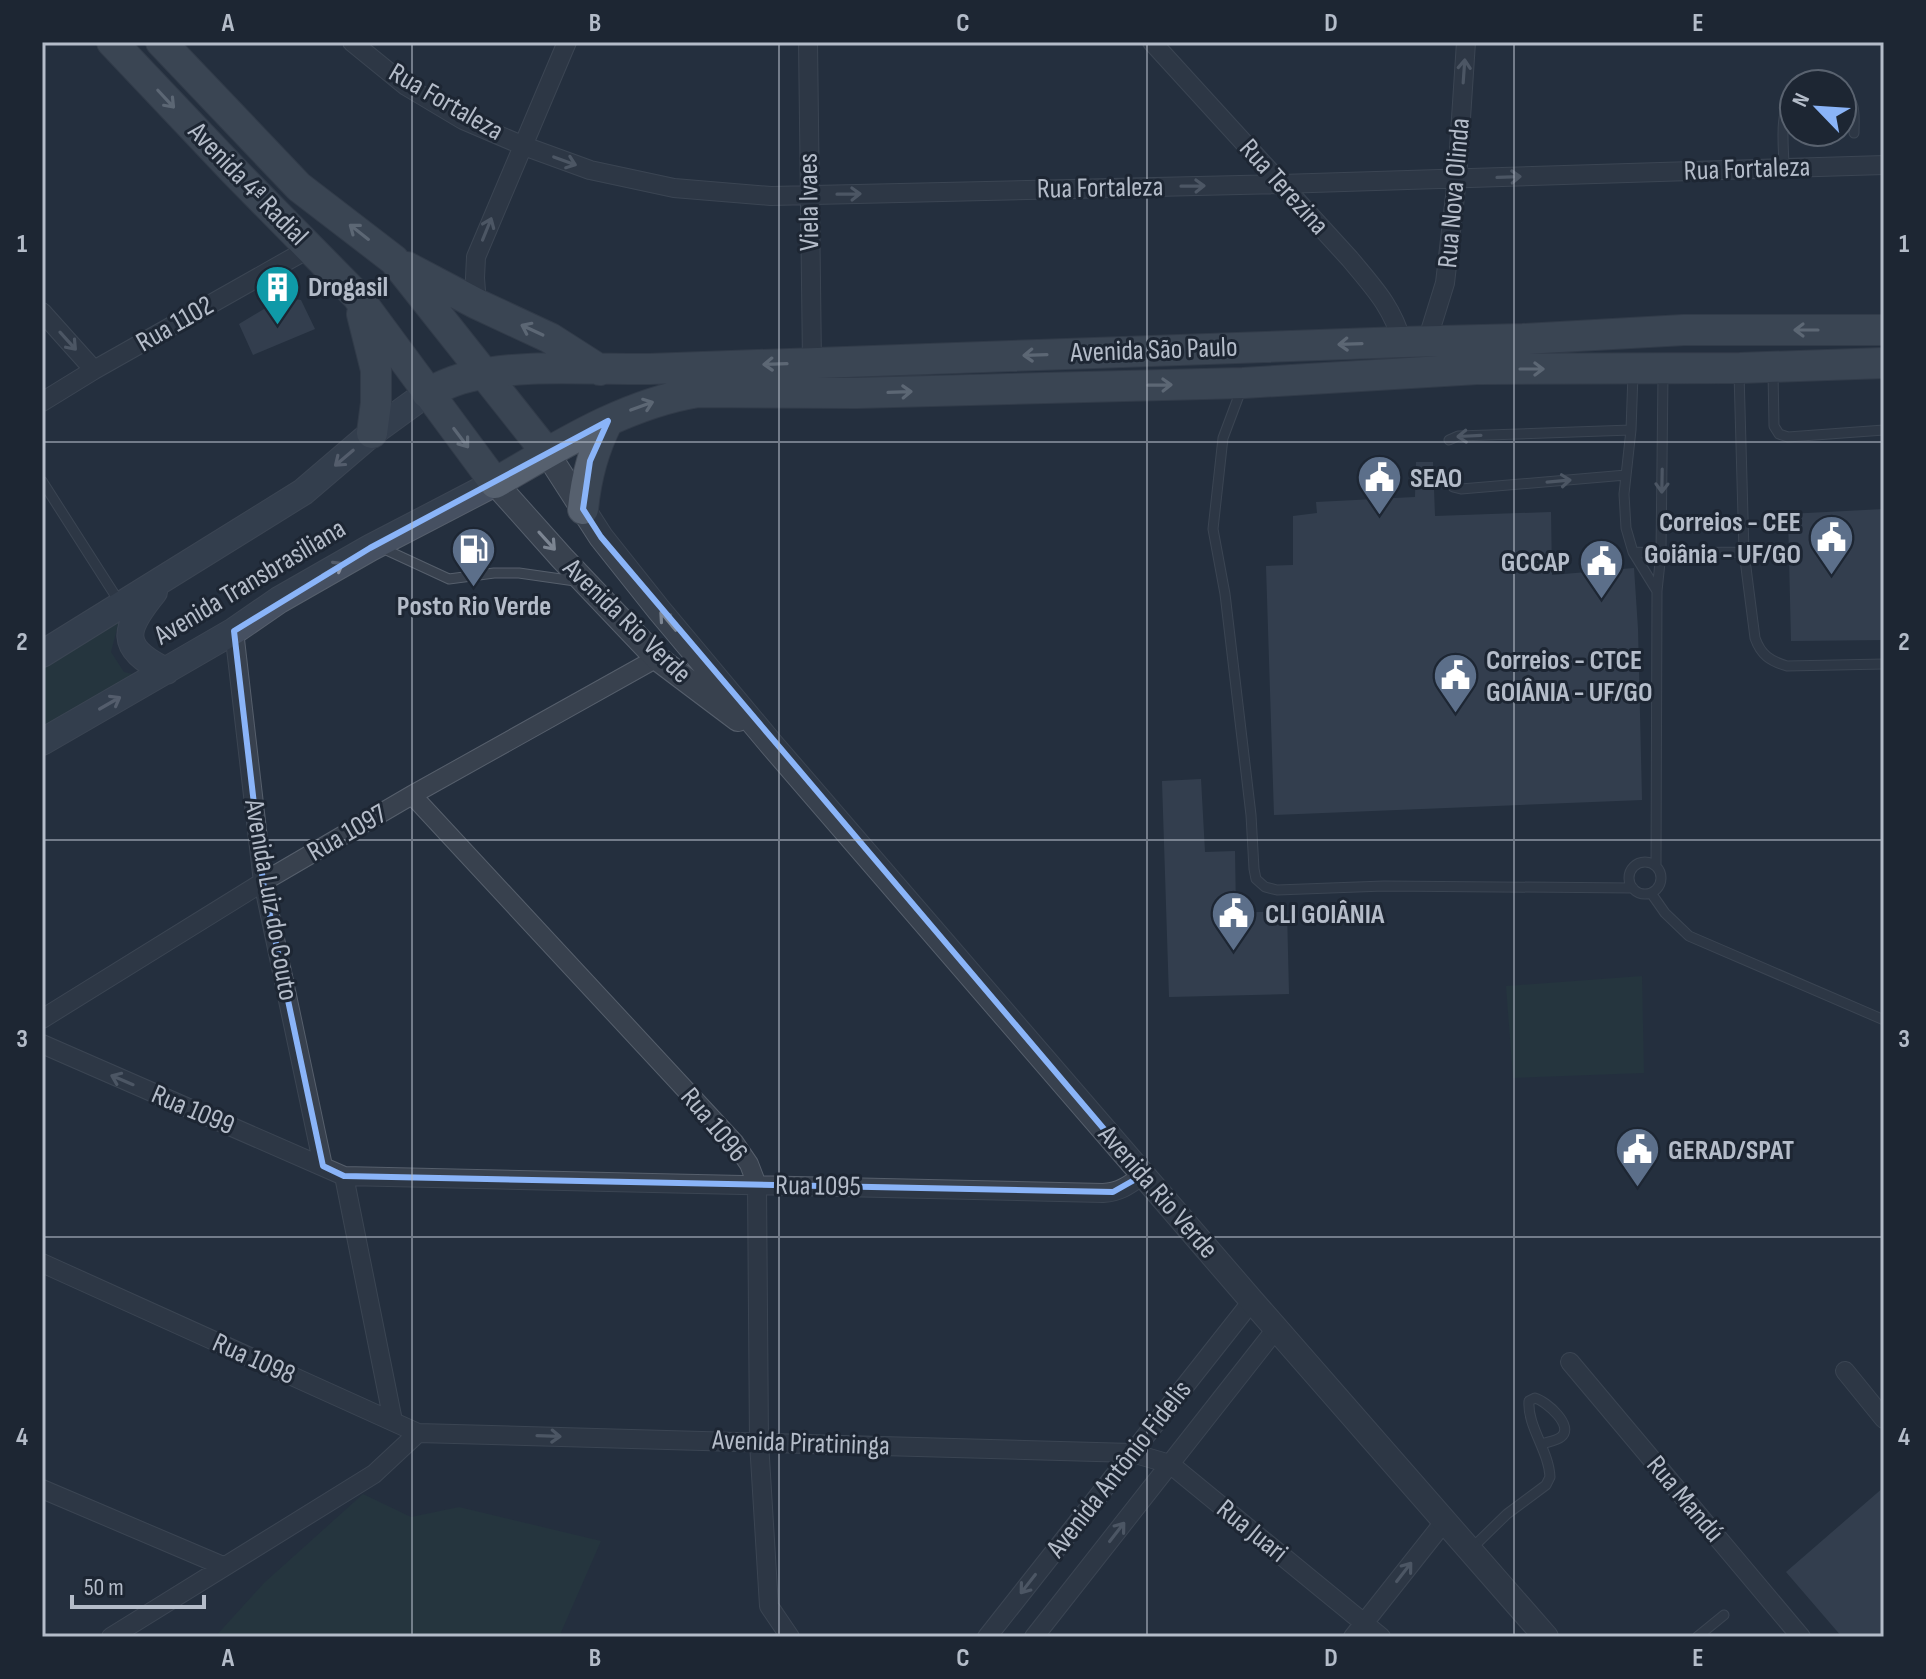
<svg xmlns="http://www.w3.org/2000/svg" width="1926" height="1679" viewBox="0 0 1926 1679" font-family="'Sofia Sans Condensed',sans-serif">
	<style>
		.green { fill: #263c3f }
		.building { fill: #455162 }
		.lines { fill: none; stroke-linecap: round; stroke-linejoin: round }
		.service-casing { stroke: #565f6c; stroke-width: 11 }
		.minor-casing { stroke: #565f6c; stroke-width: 20 }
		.tertiary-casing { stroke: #565f6c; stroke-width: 26 }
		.secondary-casing { stroke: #565f6c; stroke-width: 28 }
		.primary-casing { stroke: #414a57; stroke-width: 32 }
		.service { stroke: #38414e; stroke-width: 9 }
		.minor { stroke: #38414e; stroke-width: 18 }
		.tertiary { stroke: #38414e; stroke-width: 24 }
		.secondary { stroke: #465061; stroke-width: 26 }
		.primary { stroke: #56606e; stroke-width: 30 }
		.oneway { stroke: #7c8592 }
		.oneway2 { stroke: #a1aab7 }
		.oneway3 { stroke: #8e96a5 }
		.marked { fill: none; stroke: #8ab4f8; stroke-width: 6; stroke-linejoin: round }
		.grid { fill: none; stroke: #b4bcc9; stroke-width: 2; stroke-opacity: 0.55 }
		.labels { text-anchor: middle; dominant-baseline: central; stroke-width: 6; stroke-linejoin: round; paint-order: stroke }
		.street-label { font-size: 28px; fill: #b4bcc9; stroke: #1d2633 }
		.poi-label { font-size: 28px; font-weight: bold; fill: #b4bcc9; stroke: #1d2633; text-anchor: start }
		.neatline { fill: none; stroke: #b4bcc9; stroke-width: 3 }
		.grid-label { font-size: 26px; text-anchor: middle; font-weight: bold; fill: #b4bcc9 }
	</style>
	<rect width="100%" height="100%" fill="#242f3e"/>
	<!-- green -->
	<path class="green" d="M 119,621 L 111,652 L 124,672 L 142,676 L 42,732 L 42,668 Z
		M 1642,976 L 1644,1073 L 1513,1078 L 1506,986 Z
		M 363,1494 L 411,1517 L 459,1507 L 601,1541 L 559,1637 L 215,1637 L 264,1583 Z"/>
	<!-- building -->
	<path class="building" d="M 284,297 L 301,300 L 315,329 L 253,355 L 239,324 Z
		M 1416,462 L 1433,462 L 1435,516 L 1551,512 L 1552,575 L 1634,568 L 1638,629 L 1642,800 L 1274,815 L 1266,566 L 1293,565 L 1293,516 L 1317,513 L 1316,502 L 1415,497 Z
		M 1884,509 L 1884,640 L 1791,641 L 1788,514 Z
		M 1201,779 L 1205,852 L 1235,851 L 1236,913 L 1287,911 L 1289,994 L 1169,997 L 1162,781 Z
		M 1884,1487 L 1884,1637 L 1842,1637 L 1786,1572 Z"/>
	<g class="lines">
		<defs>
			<path id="service" d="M 1842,92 C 1857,101 1854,117 1854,133
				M 1784,168 C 1784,145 1778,113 1794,95
				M 1773,372 L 1774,426 L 1779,434 L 1788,437 L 1884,430
				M 1739,373 L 1744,552 L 1755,638 C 1761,655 1770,661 1787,666 L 1884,664
				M 1633,374 L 1631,430 L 1624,494 L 1626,528 L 1633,552 L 1657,591
				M 1241,390 L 1223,438 L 1213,529 L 1225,594 L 1251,815 L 1254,869 L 1256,879 L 1265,887 L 1277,890 L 1384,886 L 1633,888
				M 1449,440 L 1458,436 L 1631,430
				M 42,481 L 120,603
				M 1453,487 L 1461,489 L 1626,475
				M 382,548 L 449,579 L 494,573 L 519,573 L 575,581
				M 1633,552 L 1661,553 L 1744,552
				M1629 878a16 16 0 1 1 32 0a16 16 0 1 1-32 0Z
				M 1656,866 L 1657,591 L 1661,553 L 1663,374
				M 1651,893 L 1665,913 L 1689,936 L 1884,1020
				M 1472,1548 L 1507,1514 L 1546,1485 L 1550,1477 C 1549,1451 1527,1426 1529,1401 L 1535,1398 C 1546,1401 1575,1426 1561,1437 C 1556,1441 1547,1442 1542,1444
				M 1697,1637 L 1724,1615"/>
			<path id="minor" d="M 352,42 L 406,86 L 463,120 L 524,146 L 590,170 L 674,188 L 771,196 L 1281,184 L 1884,165
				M 808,42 L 812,363
				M 1152,42 L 1350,259 C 1373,287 1392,306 1402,342
				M 477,304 L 475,278 L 476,257 L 567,42
				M 42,312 L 94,370
				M 1427,341 L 1445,283 L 1457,179 L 1466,42
				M 42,402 L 94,370 L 310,248
				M 234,631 L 263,882 L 323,1166
				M 412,795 L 734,1142 L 749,1164 L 757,1185 L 759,1442 L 769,1606 L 790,1637
				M 42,1019 L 263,882 L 412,795 L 657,658
				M 42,1044 L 344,1176 L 1103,1193 C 1120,1192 1129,1185 1143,1175
				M 344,1176 L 393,1421
				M 42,1263 L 418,1433 L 1132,1453 L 1170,1464 L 1381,1637
				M 1570,1362 L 1801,1637
				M 1845,1371 L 1884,1419
				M 42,1489 L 223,1566
				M 111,1637 L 374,1474 L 418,1433
				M 987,1637 L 1252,1301
				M 1034,1637 L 1276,1329
				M 1353,1637 L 1444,1522"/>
			<path id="tertiary" d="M 547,453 L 601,537 L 659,610 L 772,745 L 1252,1301 L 1546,1637
				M 495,483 L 562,558 L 657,658 L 738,719"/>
			<path id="secondary" d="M 154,592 C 124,629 117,647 166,671
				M 42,654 L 303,492 L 372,433 L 427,393
				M 42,742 L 234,631 L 279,600 L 370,548 L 495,483"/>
			<path id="primary" d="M 112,42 L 235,172 L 357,296 L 495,483 C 559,446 624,404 698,392 L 856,393 L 1243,383 L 1477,369 L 1740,368 L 1884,363
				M 161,42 L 299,187 L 394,260 L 547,453
				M 407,267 L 477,304 L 550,338 L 600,370
				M 362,314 L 376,370 L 376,403 L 372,433
				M 427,393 C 440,387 453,380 468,377 C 523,363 591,370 649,369 L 1402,342 L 1523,339 L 1684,330 L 1884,330
				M 583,509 C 586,477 593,450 608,421"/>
		</defs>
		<!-- service casing -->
		<use href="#service" class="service-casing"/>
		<!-- minor casing -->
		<use href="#minor" class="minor-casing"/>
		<!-- tertiary casing -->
		<use href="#tertiary" class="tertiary-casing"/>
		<!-- secondary casing -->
		<use href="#secondary" class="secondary-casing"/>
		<!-- primary casing -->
		<use href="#primary" class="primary-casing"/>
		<!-- service -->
		<use href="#service" class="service"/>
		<!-- minor -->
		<use href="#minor" class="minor"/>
		<!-- tertiary -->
		<use href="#tertiary" class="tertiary"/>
		<!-- secondary -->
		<use href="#secondary" class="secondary"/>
		<!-- primary -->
		<use href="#primary" class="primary"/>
	</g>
	<!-- one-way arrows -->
	<defs><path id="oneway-shaft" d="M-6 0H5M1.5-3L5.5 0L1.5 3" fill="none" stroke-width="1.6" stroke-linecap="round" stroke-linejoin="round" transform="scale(2)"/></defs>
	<g class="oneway">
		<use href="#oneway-shaft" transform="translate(1464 71) rotate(-86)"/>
		<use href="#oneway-shaft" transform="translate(565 161) rotate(20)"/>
		<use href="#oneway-shaft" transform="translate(1509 177) rotate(-2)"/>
		<use href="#oneway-shaft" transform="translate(1193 186) rotate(-1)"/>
		<use href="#oneway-shaft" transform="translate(849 194) rotate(-1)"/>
		<use href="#oneway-shaft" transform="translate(487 229) rotate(-68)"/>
		<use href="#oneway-shaft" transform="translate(68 341) rotate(48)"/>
		<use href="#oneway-shaft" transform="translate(1469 436) rotate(177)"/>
		<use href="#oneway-shaft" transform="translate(1559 481) rotate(-5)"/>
		<use href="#oneway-shaft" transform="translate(1662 481) rotate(91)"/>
		<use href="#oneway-shaft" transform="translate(547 541) rotate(48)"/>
		<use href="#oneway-shaft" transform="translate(668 621) rotate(-130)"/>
		<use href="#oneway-shaft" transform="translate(122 1080) rotate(-157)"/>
		<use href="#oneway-shaft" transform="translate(549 1436) rotate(2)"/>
		<use href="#oneway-shaft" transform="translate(1117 1532) rotate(-52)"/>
		<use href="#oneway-shaft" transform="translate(1404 1572) rotate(-52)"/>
		<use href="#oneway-shaft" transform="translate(1028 1584) rotate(128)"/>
	</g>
	<g class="oneway2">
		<use href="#oneway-shaft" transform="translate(166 99) rotate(47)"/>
		<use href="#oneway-shaft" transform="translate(359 232) rotate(-142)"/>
		<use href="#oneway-shaft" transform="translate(532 330) rotate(-155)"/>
		<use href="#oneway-shaft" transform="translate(1806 330) rotate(-180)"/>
		<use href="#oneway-shaft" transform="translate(1350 344) rotate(178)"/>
		<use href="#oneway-shaft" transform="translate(1035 355) rotate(178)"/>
		<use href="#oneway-shaft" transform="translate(775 364) rotate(178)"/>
		<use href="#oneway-shaft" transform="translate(1532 369)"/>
		<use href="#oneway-shaft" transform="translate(1160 385) rotate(-1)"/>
		<use href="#oneway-shaft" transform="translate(900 392) rotate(-2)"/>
		<use href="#oneway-shaft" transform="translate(642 406) rotate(-20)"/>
		<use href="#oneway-shaft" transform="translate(461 438) rotate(53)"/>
	</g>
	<g class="oneway3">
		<use href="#oneway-shaft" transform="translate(344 458) rotate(140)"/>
		<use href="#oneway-shaft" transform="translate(333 569) rotate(-30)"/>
		<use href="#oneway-shaft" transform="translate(110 703) rotate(-30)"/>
	</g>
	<!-- marked area -->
	<path d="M0 0H1926V1679H0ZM 608,421 L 590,461 L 583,509 L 601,537 L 1143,1175 L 1113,1192 L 344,1176 L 323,1166 L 263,882 L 234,631 L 370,548 Z" fill="#242f3e" fill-opacity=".55" fill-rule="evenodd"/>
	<path class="marked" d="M 608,421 L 590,461 L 583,509 L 601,537 L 1143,1175 L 1113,1192 L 344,1176 L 323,1166 L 263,882 L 234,631 L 370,548 Z"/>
	<!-- grid -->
	<path class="grid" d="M 412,42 L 412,1637M 779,42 L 779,1637M 1147,42 L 1147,1637M 1514,42 L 1514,1637M 42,442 L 1884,442M 42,840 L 1884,840M 42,1237 L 1884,1237"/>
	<!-- icons -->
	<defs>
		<symbol id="building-pin" viewBox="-11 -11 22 30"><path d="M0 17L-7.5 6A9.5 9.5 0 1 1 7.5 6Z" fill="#0f9aa8" stroke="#1d2633"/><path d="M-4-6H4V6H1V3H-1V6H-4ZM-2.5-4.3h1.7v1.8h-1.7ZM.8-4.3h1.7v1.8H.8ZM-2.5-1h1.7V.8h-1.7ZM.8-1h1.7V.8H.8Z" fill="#fff"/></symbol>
		<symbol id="civic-pin" viewBox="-11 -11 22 30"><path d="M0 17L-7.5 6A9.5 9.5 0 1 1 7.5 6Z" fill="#5c6f8a" stroke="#1d2633"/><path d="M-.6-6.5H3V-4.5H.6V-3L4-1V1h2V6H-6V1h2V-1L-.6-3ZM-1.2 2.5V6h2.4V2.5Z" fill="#fff"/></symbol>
		<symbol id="fuel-pin" viewBox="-11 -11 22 30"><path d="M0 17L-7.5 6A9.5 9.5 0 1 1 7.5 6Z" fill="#5c6f8a" stroke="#1d2633"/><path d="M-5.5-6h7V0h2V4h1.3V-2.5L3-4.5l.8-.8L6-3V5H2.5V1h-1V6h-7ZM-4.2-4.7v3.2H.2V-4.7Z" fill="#fff"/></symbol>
	</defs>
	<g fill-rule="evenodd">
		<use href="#building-pin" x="252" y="262" width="51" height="69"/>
		<use href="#civic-pin" x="1354" y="452" width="51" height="69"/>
		<use href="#civic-pin" x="1806" y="512" width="51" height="69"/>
		<use href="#fuel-pin" x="448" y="524" width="51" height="69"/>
		<use href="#civic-pin" x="1576" y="536" width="51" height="69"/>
		<use href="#civic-pin" x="1430" y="650" width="51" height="69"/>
		<use href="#civic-pin" x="1208" y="888" width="51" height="69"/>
		<use href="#civic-pin" x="1612" y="1124" width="51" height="69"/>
	</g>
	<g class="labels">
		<!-- street labels -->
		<g class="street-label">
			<text transform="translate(446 102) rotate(30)">Rua Fortaleza</text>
			<text transform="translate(1747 169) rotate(-2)">Rua Fortaleza</text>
			<text transform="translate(248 184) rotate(46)">Avenida 4ª Radial</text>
			<text transform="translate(1284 187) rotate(48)">Rua Terezina</text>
			<text transform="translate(1100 188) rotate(-1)">Rua Fortaleza</text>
			<text transform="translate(1454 193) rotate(-85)">Rua Nova Olinda</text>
			<text transform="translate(809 202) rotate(-91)">Viela Ivaes</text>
			<text transform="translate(175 324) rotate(-30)">Rua 1102</text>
			<text transform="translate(1154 350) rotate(-2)">Avenida São Paulo</text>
			<text transform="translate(250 582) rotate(-31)">Avenida Transbrasiliana</text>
			<text transform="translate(627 621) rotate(44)">Avenida Rio Verde</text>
			<text transform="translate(347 833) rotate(-30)">Rua 1097</text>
			<text transform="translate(271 900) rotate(80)">Avenida Luiz do Couto</text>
			<text transform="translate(193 1110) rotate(23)">Rua 1099</text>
			<text transform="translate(714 1125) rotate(50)">Rua 1096</text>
			<text transform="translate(818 1186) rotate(1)">Rua 1095</text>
			<text transform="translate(1158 1192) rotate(49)">Avenida Rio Verde</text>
			<text transform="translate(254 1359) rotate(24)">Rua 1098</text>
			<text transform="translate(801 1443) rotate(2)">Avenida Piratininga</text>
			<text transform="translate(1119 1469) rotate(-52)">Avenida Antônio Fidelis</text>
			<text transform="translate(1685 1499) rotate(50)">Rua Mandú</text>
			<text transform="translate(1252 1531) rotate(39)">Rua Juari</text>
		</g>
		<!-- poi labels -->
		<g class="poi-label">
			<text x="308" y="287">Drogasil</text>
			<text x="1410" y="478">SEAO</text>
			<text x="1801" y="522" text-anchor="end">Correios - CEE<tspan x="1801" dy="32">Goiânia - UF/GO</tspan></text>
			<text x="1570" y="562" text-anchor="end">GCCAP</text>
			<text x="474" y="606" text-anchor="middle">Posto Rio Verde</text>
			<text x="1486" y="660">Correios - CTCE<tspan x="1486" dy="32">GOIÂNIA - UF/GO</tspan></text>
			<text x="1265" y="914">CLI GOIÂNIA</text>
			<text x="1668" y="1150">GERAD/SPAT</text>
		</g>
	</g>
	<!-- border -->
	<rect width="1926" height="1679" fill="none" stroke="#1d2633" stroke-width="88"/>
	<!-- north arrow -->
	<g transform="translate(1818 108) rotate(295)"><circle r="38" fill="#1d2633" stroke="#59626f" stroke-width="2"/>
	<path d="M0-6L14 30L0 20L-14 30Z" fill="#8ab4f8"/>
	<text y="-12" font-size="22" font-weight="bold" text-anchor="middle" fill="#b4bcc9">N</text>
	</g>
	<!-- scale -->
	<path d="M72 1595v12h132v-12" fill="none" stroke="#b4bcc9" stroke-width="4"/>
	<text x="84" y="1595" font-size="24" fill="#b4bcc9" stroke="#1d2633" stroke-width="6" paint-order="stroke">50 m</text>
	<rect x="44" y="44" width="1838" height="1591" class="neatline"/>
	<g class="grid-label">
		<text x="228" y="31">A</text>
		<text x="595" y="31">B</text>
		<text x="963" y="31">C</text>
		<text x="1331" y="31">D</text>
		<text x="1698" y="31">E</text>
		<text x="22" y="252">1</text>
		<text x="1904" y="252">1</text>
		<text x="22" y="650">2</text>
		<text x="1904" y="650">2</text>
		<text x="22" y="1047">3</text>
		<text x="1904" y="1047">3</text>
		<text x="22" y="1445">4</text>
		<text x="1904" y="1445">4</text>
		<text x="228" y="1666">A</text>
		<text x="595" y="1666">B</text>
		<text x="963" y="1666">C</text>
		<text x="1331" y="1666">D</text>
		<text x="1698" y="1666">E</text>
	</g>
</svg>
